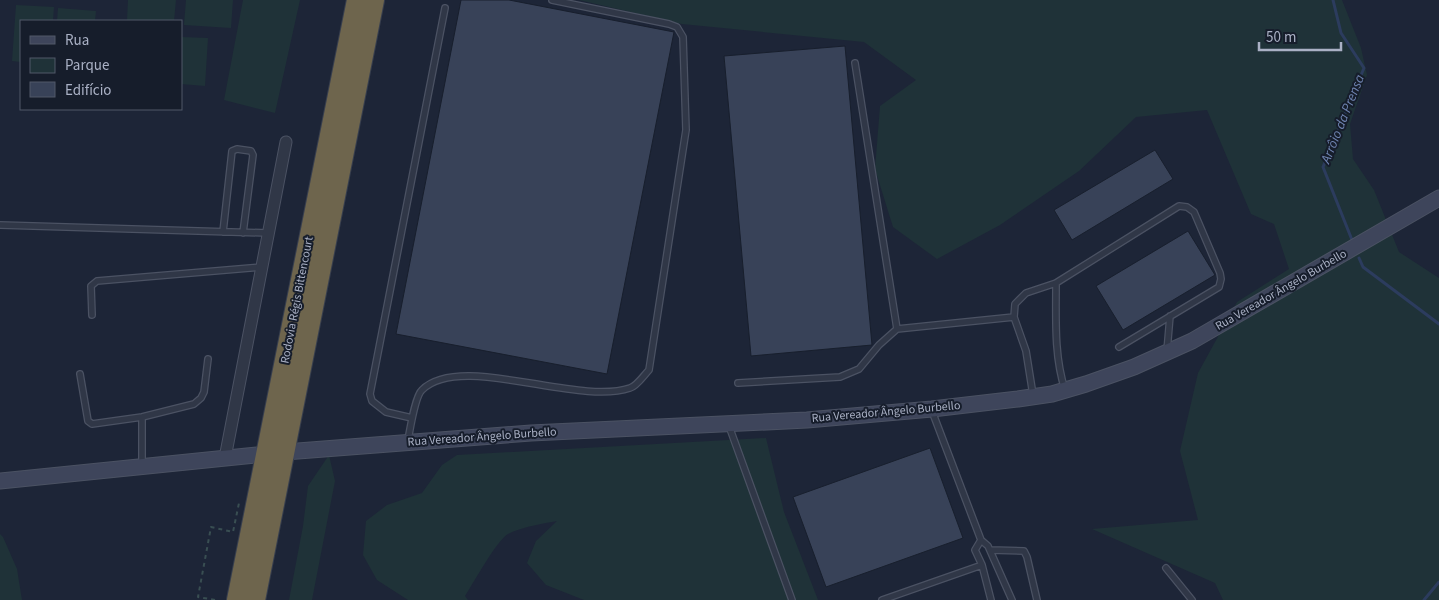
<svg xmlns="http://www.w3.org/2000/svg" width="1439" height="600" viewBox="0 0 1439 600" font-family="'Source Sans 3',sans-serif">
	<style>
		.green { fill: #1f3238 }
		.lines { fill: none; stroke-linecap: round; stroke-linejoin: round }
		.stream { stroke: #2c3c5e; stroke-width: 3 }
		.building { fill: #384258; stroke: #181f2d }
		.service-casing { stroke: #4b5263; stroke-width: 8 }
		.minor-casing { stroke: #4b5263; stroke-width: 13 }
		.secondary-casing { stroke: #4b5263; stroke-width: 17 }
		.motorway-casing { stroke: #383f4e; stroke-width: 22 }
		.path { stroke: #394e52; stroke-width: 2; stroke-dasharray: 4 4; stroke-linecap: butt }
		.service { stroke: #303747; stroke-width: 5.5 }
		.minor { stroke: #303747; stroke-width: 11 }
		.secondary { stroke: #3e455b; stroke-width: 15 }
		.motorway { stroke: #6e654d; stroke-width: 20 }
		.labels { text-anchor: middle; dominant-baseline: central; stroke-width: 4; stroke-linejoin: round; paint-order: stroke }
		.street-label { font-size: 12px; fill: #aab1c5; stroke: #161d2b }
		.water-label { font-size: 14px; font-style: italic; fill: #6f84b1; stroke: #161d2b }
	</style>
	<rect width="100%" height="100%" fill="#1d2537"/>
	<!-- green -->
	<path class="green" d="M 128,0 L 176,0 L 174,21 L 127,20 Z
		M 186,0 L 233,0 L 231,28 L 184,25 Z
		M 243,0 L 300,0 L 275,113 L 224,100 Z
		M 579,0 L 1342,0 L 1361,48 L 1367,75 L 1350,124 L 1353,159 L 1374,190 L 1399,252 L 1439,278 L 1439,600 L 1223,600 L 1215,583 L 1092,529 L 1198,520 L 1180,451 L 1198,373 L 1237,302 L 1289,269 L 1274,224 L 1251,214 L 1207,110 L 1136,117 L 1079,171 L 1000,225 L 937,259 L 893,227 L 875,169 L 880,106 L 916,80 L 864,42 L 682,24 Z
		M 16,5 L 54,7 L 53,21 L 21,21 L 21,62 L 12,61 Z
		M 58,8 L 96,11 L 95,21 L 57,21 Z
		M 181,37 L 208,38 L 205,86 L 181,84 Z
		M 766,438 L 784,512 L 818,600 L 584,600 L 546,585 L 527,563 L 536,541 L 557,521 C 544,523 519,528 508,534 C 497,540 473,584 465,596 L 468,600 L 408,600 L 377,580 L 363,555 L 366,521 L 387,505 L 422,493 L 442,465 L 457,455 Z
		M 329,455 L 335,481 L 312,600 L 289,600 L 303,526 L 308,486 Z
		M 0,534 L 3,537 L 17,569 L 22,600 L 0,600 Z"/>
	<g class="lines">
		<!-- stream -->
		<path class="stream" d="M 1333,0 L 1341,33 L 1364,68 L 1323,167 L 1352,240
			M 1359,258 L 1363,267 L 1439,324
			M 1424,600 L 1439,582"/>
	</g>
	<!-- building -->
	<path class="building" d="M 461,0 L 509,0 L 674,32 L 607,374 L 396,334 Z
		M 845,46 L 872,345 L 751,356 L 724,56 Z
		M 1155,150 L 1173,179 L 1072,240 L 1054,210 Z
		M 1188,231 L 1215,275 L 1123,330 L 1096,286 Z
		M 930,448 L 963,538 L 826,587 L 793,497 Z"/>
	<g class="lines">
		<defs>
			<path id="service" d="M 855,63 L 897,329
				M 0,225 L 268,233
				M 223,232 L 232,151 L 237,149 L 251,151 L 253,155 L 243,233
				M 1056,283 C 1056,319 1054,356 1065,390
				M 92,315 L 91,286 L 97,281 L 262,267
				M 1014,317 L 1015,304 L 1026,293 L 1056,283 L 1179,206 L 1187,207 L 1194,212 L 1220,273 L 1221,279 L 1219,287 L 1119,347
				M 1167,351 L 1170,316
				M 80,374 L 88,421 L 92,424 L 142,417 L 194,404 L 201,398 L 204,392 L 208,359
				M 738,383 L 840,377 L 859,369 L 879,345 L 897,329 L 1014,317 L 1026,351 L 1033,395
				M 932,411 L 981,540
				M 142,417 L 142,466
				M 412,418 L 386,412 L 372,401 L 370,394 L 445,8
				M 729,426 L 792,600
				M 408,440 C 410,430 415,396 422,390 C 461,352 577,406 630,388 C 637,386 644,375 649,370 L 686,130 L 683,37 L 677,27 L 669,24 L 552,0
				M 981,540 L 988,546 L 1012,600
				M 981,540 L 975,550 L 982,565 L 991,600
				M 990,550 L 1024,551 L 1027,557 L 1037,600
				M 1166,568 L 1192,600
				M 882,600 L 982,565"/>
			<path id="minor" d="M 225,458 L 286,142"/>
			<path id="secondary" d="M 285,452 L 531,433 L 807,420 L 932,409 L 1018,399 L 1052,394 L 1086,384 L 1134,367 L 1192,341 L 1439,198
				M 0,481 L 266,454"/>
			<path id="motorway" d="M 237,600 L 357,0
				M 255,600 L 374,0"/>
		</defs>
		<!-- service casing -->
		<use href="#service" class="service-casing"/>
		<!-- minor casing -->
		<use href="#minor" class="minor-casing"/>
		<!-- secondary casing -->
		<use href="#secondary" class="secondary-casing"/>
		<!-- motorway casing -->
		<use href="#motorway" class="motorway-casing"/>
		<!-- path -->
		<path class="path" d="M 215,600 L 198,597 L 211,527 L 233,532 L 239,503 L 241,502"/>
		<!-- service -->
		<use href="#service" class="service"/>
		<!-- minor -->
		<use href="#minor" class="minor"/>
		<!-- secondary -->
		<use href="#secondary" class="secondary"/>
		<!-- motorway -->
		<use href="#motorway" class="motorway"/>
	</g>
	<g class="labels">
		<!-- street labels -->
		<g class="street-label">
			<text transform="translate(1281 290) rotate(-30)">Rua Vereador Ângelo Burbello</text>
			<text transform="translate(297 300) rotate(-79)">Rodovia Régis Bittencourt</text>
			<text transform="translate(886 412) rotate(-5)">Rua Vereador Ângelo Burbello</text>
			<text transform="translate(482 437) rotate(-4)">Rua Vereador Ângelo Burbello</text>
		</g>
		<!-- water labels -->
		<g class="water-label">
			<text transform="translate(1343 119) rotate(-68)">Arrôio da Prensa</text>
		</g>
	</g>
	<!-- legend -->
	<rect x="20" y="20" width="162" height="90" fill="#161d2b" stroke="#515869"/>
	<rect x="30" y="36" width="25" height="8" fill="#3e455b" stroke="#515869"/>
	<text x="65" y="45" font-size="15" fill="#aab1c5">Rua</text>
	<rect x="30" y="58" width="25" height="15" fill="#1f3238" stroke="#515869"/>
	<text x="65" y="70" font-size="15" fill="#aab1c5">Parque</text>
	<rect x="30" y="82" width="25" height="15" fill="#384258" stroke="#515869"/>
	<text x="65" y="95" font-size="15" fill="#aab1c5">Edifício</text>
	<!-- scale -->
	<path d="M1259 42v8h82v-8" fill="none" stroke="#aab1c5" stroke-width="2.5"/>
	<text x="1266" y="42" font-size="15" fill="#aab1c5" stroke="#161d2b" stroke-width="4" paint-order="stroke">50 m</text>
</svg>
